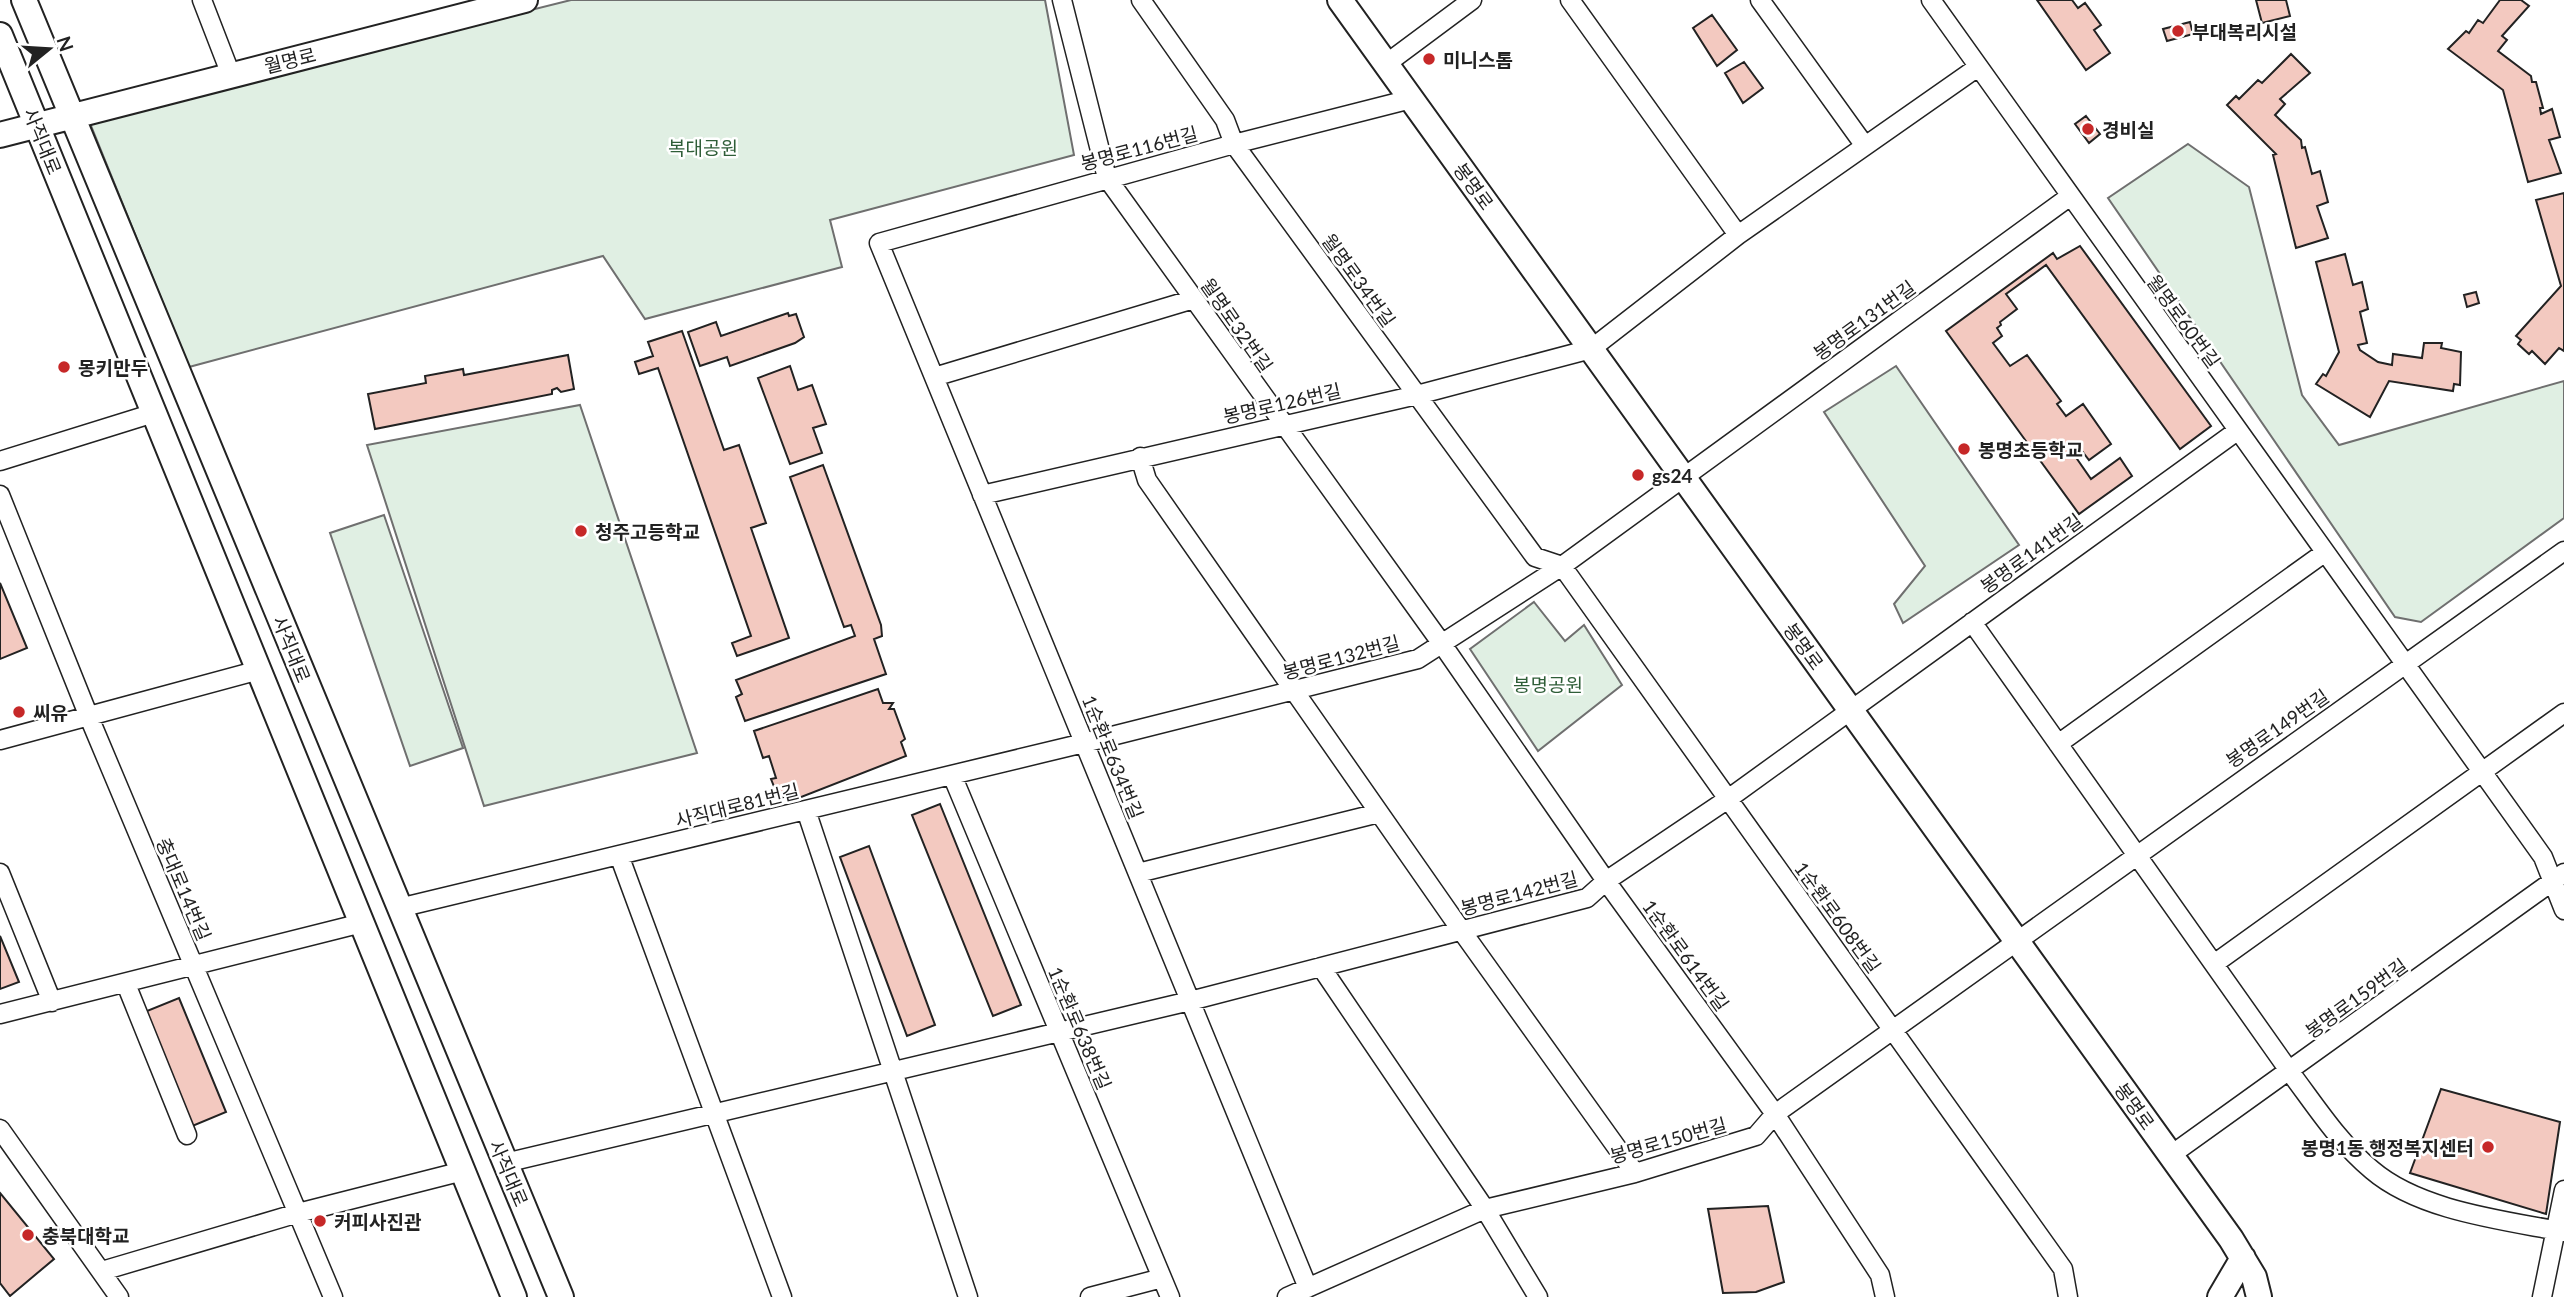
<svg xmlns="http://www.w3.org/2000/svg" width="2564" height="1297" viewBox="0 0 2564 1297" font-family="Lato,'Noto Sans KR',sans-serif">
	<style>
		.green { fill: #e0efe3; stroke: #6f6f6f; stroke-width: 2 }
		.building { fill: #f3c9c0; stroke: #222; stroke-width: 2 }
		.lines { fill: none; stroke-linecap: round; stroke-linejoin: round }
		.street-casing { stroke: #222; stroke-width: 21 }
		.secondary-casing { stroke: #222; stroke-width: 28 }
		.street { stroke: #fff; stroke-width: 18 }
		.secondary { stroke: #fff; stroke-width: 24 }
		.poi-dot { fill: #c62828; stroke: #fff; stroke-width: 2.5 }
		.labels { text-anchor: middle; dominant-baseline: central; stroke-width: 5; stroke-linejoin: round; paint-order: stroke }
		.poi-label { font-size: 19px; font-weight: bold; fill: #222; stroke: #fff; text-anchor: start }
		.street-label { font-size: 19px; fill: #222; stroke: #fff }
		.park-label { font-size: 19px; fill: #2f5e38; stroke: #fff }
	</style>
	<rect width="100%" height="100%" fill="#fff"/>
	<!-- green -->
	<path class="green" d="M 571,0 L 1045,0 L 1074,155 L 830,220 L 842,267 L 645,319 L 603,256 L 189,367 L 89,121 Z
		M 2188,144 L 2249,187 L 2302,395 L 2339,445 L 2564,381 L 2564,518 L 2421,622 L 2395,617 L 2108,198 Z
		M 1896,366 L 2019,545 L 1903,623 L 1894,604 L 1925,566 L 1824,412 Z
		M 580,405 L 697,753 L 484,806 L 367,445 Z
		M 384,515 L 463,748 L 410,766 L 330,533 Z
		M 1534,602 L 1565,641 L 1584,625 L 1622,685 L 1538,751 L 1470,649 Z"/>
	<!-- building -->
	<path class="building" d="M 2037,0 L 2072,0 L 2078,8 L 2085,3 L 2101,25 L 2094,30 L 2110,53 L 2086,70 Z
		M 2256,0 L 2286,0 L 2290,16 L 2262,23 Z
		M 2500,0 L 2521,0 L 2529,6 L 2502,36 L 2507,40 L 2498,51 L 2531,76 L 2532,82 L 2536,82 L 2543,108 L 2540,108 L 2541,114 L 2552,109 L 2560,137 L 2549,140 L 2561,173 L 2528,182 L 2503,90 L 2448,49 L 2466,31 L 2469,33 L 2478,20 L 2483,23 Z
		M 1712,15 L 1737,50 L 1717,66 L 1693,28 Z
		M 2190,22 L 2193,34 L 2167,41 L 2163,29 Z
		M 2291,54 L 2310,73 L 2280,99 L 2285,104 L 2275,115 L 2301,140 L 2302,148 L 2305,147 L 2312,174 L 2320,171 L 2328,202 L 2317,206 L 2328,238 L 2296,248 L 2273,155 L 2276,154 L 2227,105 L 2236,96 L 2239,99 L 2258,80 L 2262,83 Z
		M 1744,62 L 1763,88 L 1743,103 L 1725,73 Z
		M 2086,116 L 2100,134 L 2089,143 L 2075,124 Z
		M 2564,193 L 2564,351 L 2559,348 L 2545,364 L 2532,351 L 2529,354 L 2518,344 L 2521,340 L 2516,336 L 2561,286 L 2536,200 Z
		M 2080,246 L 2211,426 L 2180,449 L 2046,265 L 2006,294 L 2017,309 L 2000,322 L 2001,325 L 1997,328 L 2002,336 L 1993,343 L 2010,366 L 2027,355 L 2061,401 L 2057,404 L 2066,416 L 2083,404 L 2111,444 L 2089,460 L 2082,451 L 2075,456 L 2091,479 L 2120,458 L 2132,476 L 2079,514 L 1946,331 L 2053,253 L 2057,259 Z
		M 2345,254 L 2353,285 L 2362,282 L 2368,309 L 2360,312 L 2367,343 L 2358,345 L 2360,350 L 2378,362 L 2392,365 L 2393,354 L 2422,358 L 2424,343 L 2442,343 L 2441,348 L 2461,352 L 2460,385 L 2454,384 L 2453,391 L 2389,381 L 2370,417 L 2316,384 L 2323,374 L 2326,376 L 2339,352 L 2316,262 Z
		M 2476,292 L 2479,303 L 2467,307 L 2464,295 Z
		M 788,313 L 789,316 L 796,314 L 804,337 L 795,343 L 730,366 L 727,357 L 700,366 L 688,332 L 716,322 L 721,336 Z
		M 682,331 L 724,450 L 739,445 L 766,523 L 751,528 L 789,638 L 737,656 L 732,643 L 751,636 L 658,368 L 639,374 L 635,362 L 653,356 L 648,342 Z
		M 568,355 L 574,389 L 561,392 L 557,388 L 552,390 L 552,394 L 375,429 L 368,394 L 426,383 L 425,376 L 463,369 L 464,375 Z
		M 790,366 L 798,390 L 812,385 L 826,424 L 813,428 L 822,453 L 790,464 L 758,378 Z
		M 823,465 L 881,625 L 882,636 L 874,639 L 886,674 L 745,721 L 736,697 L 742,694 L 736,680 L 855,636 L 851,625 L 844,627 L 790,477 Z
		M 0,583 L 27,648 L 0,659 Z
		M 878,689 L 883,703 L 893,703 L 889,709 L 894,709 L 905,739 L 901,742 L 906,756 L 791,801 L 788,795 L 779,799 L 771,779 L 776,778 L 769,756 L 763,758 L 754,731 Z
		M 940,804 L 1021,1005 L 993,1016 L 912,815 Z
		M 869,846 L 935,1025 L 907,1036 L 840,857 Z
		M 0,936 L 19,982 L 0,989 Z
		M 179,998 L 226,1112 L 190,1127 L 142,1013 Z
		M 2441,1089 L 2560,1122 L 2546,1214 L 2410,1173 Z
		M 0,1193 L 54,1259 L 10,1296 L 0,1283 Z
		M 1768,1206 L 1784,1282 L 1756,1292 L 1723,1293 L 1708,1209 Z"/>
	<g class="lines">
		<defs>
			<path id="street" d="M 202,0 L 231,75
				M 1062,0 L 1107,178 L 1442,644 L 1606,881 L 1775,1114 L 1880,1275 L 1885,1297
				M 1141,0 L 1225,120 L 1234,144 L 1535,557 L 1562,566 L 2063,1269 L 2068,1297
				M 1570,0 L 1738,235
				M 1760,0 L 1865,146
				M 1931,0 L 2543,857 L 2564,910
				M 1386,64 L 1472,0
				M 934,377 L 1194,299
				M 1140,457 L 1147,480 L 1461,930 L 1635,1173
				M 0,461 L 154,413
				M 0,495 L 89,717 L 333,1297
				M 982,495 L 1417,395 L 1591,349 L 1738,235 L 1978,67
				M 1972,622 L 2290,1072 C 2315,1105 2339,1143 2372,1170 C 2420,1211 2503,1220 2564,1232
				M 0,740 L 259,670
				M 2058,744 L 2324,553
				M 952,775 L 1170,1297
				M 806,810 L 968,1297
				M 619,855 L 782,1297
				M 0,873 L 52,1002
				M 1138,873 L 1379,813
				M 399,908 L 1084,743 L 1418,659 L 1562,566 L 2069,197
				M 2214,964 L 2564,713
				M 1321,967 L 1485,1209 L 1538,1297
				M 126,984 L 187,1135
				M 0,1014 L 362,923
				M 0,1129 L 119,1297
				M 2171,1155 L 2564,873
				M 505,1163 L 1190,1001 L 1587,898 L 1606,881 L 1728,799 L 2237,431
				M 102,1271 L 298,1213 L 463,1171
				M 1308,1288 L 879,243 L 1234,144 L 1411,99
				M 1090,1297 L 1162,1278
				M 1287,1297 L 1485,1209 L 1635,1173 L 1756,1136 L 1775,1114 L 2564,551
				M 2542,1297 L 2564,1190"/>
			<path id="secondary" d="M 24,0 L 561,1297
				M 1340,0 L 2231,1239 L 2254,1277 L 2259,1297
				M 0,35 L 514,1297
				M 0,135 L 525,0
				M 2220,1297 L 2243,1258"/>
		</defs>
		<!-- street casing -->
		<use href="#street" class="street-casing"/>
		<!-- secondary casing -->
		<use href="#secondary" class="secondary-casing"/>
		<!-- street -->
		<use href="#street" class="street"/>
		<!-- secondary -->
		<use href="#secondary" class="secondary"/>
	</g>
	<!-- markers -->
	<g class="poi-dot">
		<circle cx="2178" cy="31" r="7"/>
		<circle cx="1429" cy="59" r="7"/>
		<circle cx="2088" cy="129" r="7"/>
		<circle cx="64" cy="367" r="7"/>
		<circle cx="1964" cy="449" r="7"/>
		<circle cx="1638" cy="475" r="7"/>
		<circle cx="581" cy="531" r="7"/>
		<circle cx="19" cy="712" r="7"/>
		<circle cx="2488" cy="1147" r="7"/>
		<circle cx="320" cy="1221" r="7"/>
		<circle cx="28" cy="1235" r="7"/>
	</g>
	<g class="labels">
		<!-- poi labels -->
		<g class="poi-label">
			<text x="2192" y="31">부대복리시설</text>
			<text x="1443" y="59">미니스톱</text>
			<text x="2102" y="129">경비실</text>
			<text x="78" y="367">몽키만두</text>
			<text x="1978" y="449">봉명초등학교</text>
			<text x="1652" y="475">gs24</text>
			<text x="595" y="531">청주고등학교</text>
			<text x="33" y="712">씨유</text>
			<text x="2474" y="1147" text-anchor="end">봉명1동 행정복지센터</text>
			<text x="334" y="1221">커피사진관</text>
			<text x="42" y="1235">충북대학교</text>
		</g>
		<!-- street labels -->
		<g class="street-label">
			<text transform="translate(290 60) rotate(-14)">월명로</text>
			<text transform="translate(43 141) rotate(68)">사직대로</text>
			<text transform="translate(1139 148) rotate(-15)">봉명로116번길</text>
			<text transform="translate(1474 186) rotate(54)">봉명로</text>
			<text transform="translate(1359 280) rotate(54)">월명로34번길</text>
			<text transform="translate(1864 320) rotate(-36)">봉명로131번길</text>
			<text transform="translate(2184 321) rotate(54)">월명로60번길</text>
			<text transform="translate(1237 325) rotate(55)">월명로32번길</text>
			<text transform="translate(1282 403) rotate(-13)">봉명로126번길</text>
			<text transform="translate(2031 553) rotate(-36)">봉명로141번길</text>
			<text transform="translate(1804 646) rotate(54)">봉명로</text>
			<text transform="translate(292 649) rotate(68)">사직대로</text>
			<text transform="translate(1341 657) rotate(-15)">봉명로132번길</text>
			<text transform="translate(2277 728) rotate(-35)">봉명로149번길</text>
			<text transform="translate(1113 757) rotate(68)">1순환로634번길</text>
			<text transform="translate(737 805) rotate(-14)">사직대로81번길</text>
			<text transform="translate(184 889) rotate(67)">충대로14번길</text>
			<text transform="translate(1519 893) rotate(-15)">봉명로142번길</text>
			<text transform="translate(1838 917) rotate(54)">1순환로608번길</text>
			<text transform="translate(1686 955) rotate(54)">1순환로614번길</text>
			<text transform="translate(2356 998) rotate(-36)">봉명로159번길</text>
			<text transform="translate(1080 1028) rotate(67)">1순환로638번길</text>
			<text transform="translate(2135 1106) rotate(54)">봉명로</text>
			<text transform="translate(1668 1140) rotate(-16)">봉명로150번길</text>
			<text transform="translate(509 1173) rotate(67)">사직대로</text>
		</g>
		<!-- park labels -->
		<g class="park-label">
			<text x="703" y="147">복대공원</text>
			<text x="1548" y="684">봉명공원</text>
		</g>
	</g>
	<!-- north arrow -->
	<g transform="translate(49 49) rotate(72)" stroke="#ffffff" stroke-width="5" paint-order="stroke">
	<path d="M0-5L12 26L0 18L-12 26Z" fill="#222222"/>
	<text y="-10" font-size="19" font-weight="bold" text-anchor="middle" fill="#222222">N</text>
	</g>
</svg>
